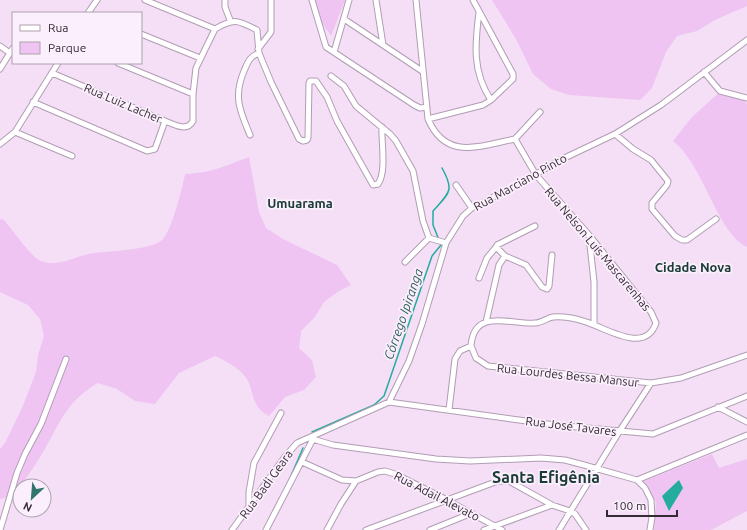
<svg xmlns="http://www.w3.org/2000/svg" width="747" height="530" viewBox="0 0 747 530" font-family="Ubuntu,sans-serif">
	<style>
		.green { fill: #efc4f3 }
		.water { fill: #24ac9d }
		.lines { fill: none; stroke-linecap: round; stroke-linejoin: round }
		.stream { stroke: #24ac9d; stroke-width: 1.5 }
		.minor-casing { stroke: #b19db3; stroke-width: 7 }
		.minor { stroke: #fff; stroke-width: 5 }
		.labels { text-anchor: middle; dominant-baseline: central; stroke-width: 3.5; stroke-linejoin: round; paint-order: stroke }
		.street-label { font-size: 12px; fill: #332b34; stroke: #fceffd }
		.neighbourhood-label { font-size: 13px; font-weight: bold; fill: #1a3b36; stroke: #fceffd }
		.water-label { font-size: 13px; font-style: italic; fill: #2f625b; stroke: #fceffd }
		.district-label { font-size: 16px; font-weight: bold; fill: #1a3b36; stroke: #fceffd }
	</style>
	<rect width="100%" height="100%" fill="#f4dff6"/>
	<!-- green -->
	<path class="green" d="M 314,0 L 345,0 L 331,36 L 320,20 Z
		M 492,0 L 747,0 L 747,6 L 715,20 L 697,31 L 677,36 L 666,52 L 652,88 L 640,100 L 569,95 L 551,89 L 533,74 L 516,39 Z
		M 722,90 L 740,96 L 747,104 L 747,247 C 717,233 704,165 673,141 L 692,117 Z
		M 249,157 L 259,212 L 266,228 L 283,239 L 337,265 L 351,285 L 339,291 L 324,302 L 314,318 L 301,331 L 299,348 L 312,360 L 316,377 L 304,390 L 285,397 L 269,416 C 253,408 254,396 249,383 C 243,369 227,362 215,356 L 179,373 L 155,404 L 135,401 L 117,389 L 98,383 C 68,401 62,418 46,447 C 37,464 24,480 14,496 L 0,499 L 0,449 L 5,443 L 22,408 L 36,372 L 38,355 L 44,336 L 40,319 L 28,305 L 0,292 L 0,219 L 4,220 C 12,229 31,257 41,261 C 60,268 76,255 94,253 C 110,251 151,250 162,240 C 171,233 183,186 185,174 C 212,173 225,166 249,157 Z
		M 712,454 L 719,468 L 747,459 L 747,511 L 711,530 L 654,530 L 656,502 L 644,481 Z"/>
	<!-- water -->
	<path class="water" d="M 679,480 L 683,488 L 669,511 L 662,496 Z"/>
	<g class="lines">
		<!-- stream -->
		<path class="stream" d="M 312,432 L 374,405 L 384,396 L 432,256 L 441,245 L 433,225 L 433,211 C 449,193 455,191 442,168
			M 287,485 L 303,448"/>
		<defs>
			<path id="minor" d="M 145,0 L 215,29
				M 225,0 L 225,7 L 230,20
				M 312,0 L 326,47 L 414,105 L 420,108 L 427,107
				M 376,0 L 383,45
				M 416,0 L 428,119 C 446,161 479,146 515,139
				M 479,12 C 475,44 472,72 491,100
				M 88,13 L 97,0
				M 344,19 L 422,71
				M 215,29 C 234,18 238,20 257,30 L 259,53 L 271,82 L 299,139 L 303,141 L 307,140 L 308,138 L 309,83 L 310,81 L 316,81 L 327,97 L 337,121 L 373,185 L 378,184 C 387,171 381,143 382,127
				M 141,34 L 200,58
				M 0,46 L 10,53
				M 258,49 L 271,32 L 271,0
				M 334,52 L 349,0
				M 118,63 L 193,94
				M 0,69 L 13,48
				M 704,72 L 720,91 L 747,98
				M 52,73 L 165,121 C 175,125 187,132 193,121 L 193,94 L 196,68 L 215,29
				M 331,76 L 344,86 L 356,106 L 390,134 L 396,141 L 413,171 L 423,221 L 429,238 L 446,243
				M 33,102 L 147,151 L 155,149 L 165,121
				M 428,119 L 483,105 L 491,100 L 513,79 L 513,74 L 473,0
				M 15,132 L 72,156
				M 615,134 L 633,149 L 651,160 L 668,181 L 667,185 L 652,203 L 652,209 L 675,236 L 682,240 L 687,240 L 716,219
				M 250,135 C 240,111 233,97 244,71 C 248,62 249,57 259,53
				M 515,139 L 540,112
				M 0,144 L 15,132 L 58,63
				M 456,185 L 472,208
				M 589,236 L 594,282 L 594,325
				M 505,256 L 497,248 L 497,245 L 535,226
				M 405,262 L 429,238
				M 479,278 L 487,258 L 496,247
				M 486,322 L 499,265 L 505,256 L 526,265 L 542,287 L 547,289 L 549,286 L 552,255
				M 471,346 C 474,307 511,325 535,323 C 541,323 547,318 553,317 C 562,316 575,318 583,321 C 603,326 645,356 656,323 L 651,312 L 589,235 L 536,175 L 515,139
				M 471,346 L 476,358 L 488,366 L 651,383 L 681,378 L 747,355
				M 389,402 L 409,361 L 422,324 L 446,243 L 463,216 L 472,208 L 527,180 L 556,162 L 615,134 L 661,105 L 747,40
				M 389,402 L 555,425 L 653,434 L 747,396
				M 718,407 L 747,422
				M 449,410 L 455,359 L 460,351 L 471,346
				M 309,438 L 333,445 L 436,459 L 470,461 L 541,458 L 565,460 L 584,465 L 637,480 L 645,488 L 651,500 L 652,517 L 650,530
				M 302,462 L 342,480 L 356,481
				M 637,480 L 747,435
				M 249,505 L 249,492 L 254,463 L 281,413
				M 0,530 L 17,473 L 25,454 L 41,424 L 66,359
				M 232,530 L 284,458 L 297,443 L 389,402
				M 266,530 L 313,439
				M 327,530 L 341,504 L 356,481 L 378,472 L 385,471 L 395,474 L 445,499 L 502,530
				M 366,530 L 498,481 L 509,481 L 552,505 L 570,511 L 575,514 L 586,530
				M 430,530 L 472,513
				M 484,530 L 552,505
				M 559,530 L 619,432 L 651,383"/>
		</defs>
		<!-- minor casing -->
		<use href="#minor" class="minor-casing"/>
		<!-- minor -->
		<use href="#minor" class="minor"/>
	</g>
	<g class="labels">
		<!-- street labels -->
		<g class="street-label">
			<text transform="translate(123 103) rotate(23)">Rua Luiz Lacher</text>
			<text transform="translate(520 182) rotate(-29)">Rua Marciano Pinto</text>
			<text transform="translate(598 249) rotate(50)">Rua Nelson Luís Mascarenhas</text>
			<text transform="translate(568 375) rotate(6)">Rua Lourdes Bessa Mansur</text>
			<text transform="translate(571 426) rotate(7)">Rua José Tavares</text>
			<text transform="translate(266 484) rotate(-54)">Rua Badi Geara</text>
			<text transform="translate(437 496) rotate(27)">Rua Adail Alevato</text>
		</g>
		<!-- neighbourhood labels -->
		<g class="neighbourhood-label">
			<text x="300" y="203">Umuarama</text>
			<text x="693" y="267">Cidade Nova</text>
		</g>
		<!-- water labels -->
		<g class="water-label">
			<text transform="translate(403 314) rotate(-71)">Córrego Ipiranga</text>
		</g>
		<!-- district labels -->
		<g class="district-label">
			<text x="546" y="477">Santa Efigênia</text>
		</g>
	</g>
	<!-- legend -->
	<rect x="12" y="12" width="130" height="52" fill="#fceffd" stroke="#aca1ad"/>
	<rect x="20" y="25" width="20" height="6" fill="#ffffff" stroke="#aca1ad"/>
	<text x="48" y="32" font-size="12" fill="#332b34">Rua</text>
	<rect x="20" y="42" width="20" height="12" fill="#efc4f3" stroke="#aca1ad"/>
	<text x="48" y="52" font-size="12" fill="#332b34">Parque</text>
	<!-- north arrow -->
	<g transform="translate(32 498) rotate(206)"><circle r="19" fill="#fceffd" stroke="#aca1ad"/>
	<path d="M0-3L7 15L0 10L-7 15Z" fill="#30766c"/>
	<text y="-6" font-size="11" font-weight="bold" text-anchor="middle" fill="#332b34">N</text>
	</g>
	<!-- scale -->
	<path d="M607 510v6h70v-6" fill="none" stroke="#332b34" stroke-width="2"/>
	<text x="613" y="510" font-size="12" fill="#332b34" stroke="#fceffd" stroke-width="3" paint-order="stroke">100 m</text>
</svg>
